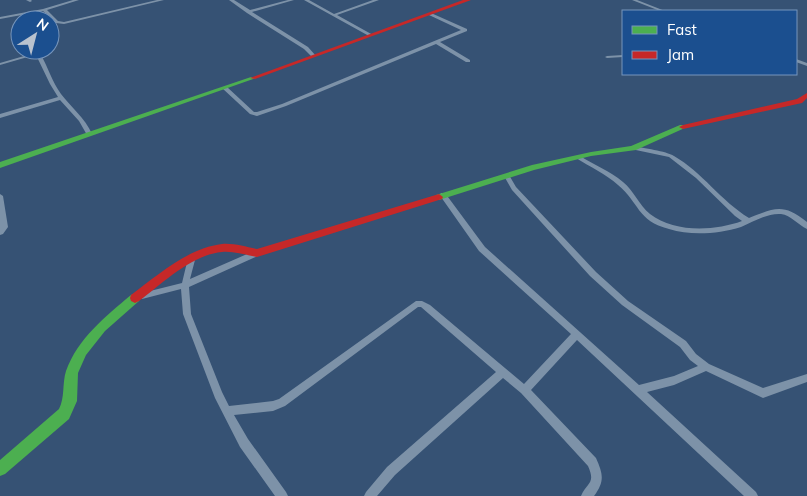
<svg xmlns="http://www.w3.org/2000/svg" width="807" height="496" viewBox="0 0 807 496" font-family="Mulish,sans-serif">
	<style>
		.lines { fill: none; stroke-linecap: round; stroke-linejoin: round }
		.street { fill: #7d92a8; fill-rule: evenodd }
		.fast { fill: #4caf50; fill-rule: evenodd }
		.jam { fill: #c62828; fill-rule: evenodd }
	</style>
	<rect width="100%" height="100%" fill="#365274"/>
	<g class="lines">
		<!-- street -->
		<path class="street" d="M 26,0 L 31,0 L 32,1 L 30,2 Z
			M 73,0 L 79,0 L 47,10 L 58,21 L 64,22 L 157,0 L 164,0 L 64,24 L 56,23 L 43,11 L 0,19 L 0,17 L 43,9 Z
			M 229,0 L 234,0 L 250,10 L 288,0 L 294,0 L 252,12 L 308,47 L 316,56 L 312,57 L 304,49 L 247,13 Z
			M 304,0 L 309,0 L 334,14 L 373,0 L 379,0 L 337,15 L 373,35 L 369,36 Z
			M 632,0 L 637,0 L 665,11 L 660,11 Z
			M 429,13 L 431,13 L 467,29 L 467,31 L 440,42 L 470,60 L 470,62 L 466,62 L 436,44 L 286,106 L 257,116 L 250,114 L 222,88 L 227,87 L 254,112 L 257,112 L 282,104 L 461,30 L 429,15 Z
			M 31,54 L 41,55 C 48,67 52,82 61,94 C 71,107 85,118 92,134 L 91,135 L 87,135 L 79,121 L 60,100 L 0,118 L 0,114 L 58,97 L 50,84 L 37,57 L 31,56 L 0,65 L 0,63 Z
			M 623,55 L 623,57 L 607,58 L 605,57 L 607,56 Z
			M 796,59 L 807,63 L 807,66 L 796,62 Z
			M 633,146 C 643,148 666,151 674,156 C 702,172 721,201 749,218 C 775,208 783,203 807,222 L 807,229 C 798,225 791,215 781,214 C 767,213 753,222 741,227 C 718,234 691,236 669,229 C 637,221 639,202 618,185 C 606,174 590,167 576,158 L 576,156 L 580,156 C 594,165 610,171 623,182 C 634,191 639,205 650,214 C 674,233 715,231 742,221 L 735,216 L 696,178 L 669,157 L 631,149 L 631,147 Z
			M 507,174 L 509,175 L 516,187 L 596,272 L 628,301 L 686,341 L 696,354 L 709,364 L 763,388 L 807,374 L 807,382 L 763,398 L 706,371 L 674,385 L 647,392 L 756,492 L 758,496 L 744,496 L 577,340 L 531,390 L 596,458 C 603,474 605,481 594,496 L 581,496 C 587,482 596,484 588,466 L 521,393 L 503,378 L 395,475 L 377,496 L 364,496 L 366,492 L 387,467 L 496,372 L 421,307 L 418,307 L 285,406 L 273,411 L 234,415 L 248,439 L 286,492 L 288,496 L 275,496 L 240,447 L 215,398 L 183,314 L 181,289 L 142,299 L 139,298 L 138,296 L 139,294 L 142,293 L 182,283 L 188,258 L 194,258 L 195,260 L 190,279 L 254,251 L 260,251 L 261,253 L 260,255 L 189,287 L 191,314 L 222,392 L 229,406 L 273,401 L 279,399 L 416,301 L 422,301 L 430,305 L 524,384 L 571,334 L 479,251 L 441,197 L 440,195 L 441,193 L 445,193 L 485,247 L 639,385 L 674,376 L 698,366 L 690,360 L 680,347 L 622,305 L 590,276 L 512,190 L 504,176 Z
			M 0,194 L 3,196 L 8,227 L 3,234 L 0,235 Z"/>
		<!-- fast -->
		<path class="fast" d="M 251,77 L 256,78 L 0,168 L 0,162 Z
			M 680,125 L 683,125 L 687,127 L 636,150 L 591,156 L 534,170 L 439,200 L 435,197 L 436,195 L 532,165 L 591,152 L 631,146 Z
			M 135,293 L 139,295 L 140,298 L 139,301 L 105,331 L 86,355 L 78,373 L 77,401 L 69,419 L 5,474 L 0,476 L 0,460 L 59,409 C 65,397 62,384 66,371 C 78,338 105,317 131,295 Z"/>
		<!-- jam -->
		<path class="jam" d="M 463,0 L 471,0 L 255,79 L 250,78 Z
			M 807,93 L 807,98 L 802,103 L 683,129 L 679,127 L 683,125 L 797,99 Z
			M 439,194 L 443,197 L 442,199 L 257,257 C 246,255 234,251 222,252 C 191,255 163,283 139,301 L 135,303 L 131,301 L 130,298 L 131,295 C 158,275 188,248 222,244 C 234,243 246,247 257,249 Z"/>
	</g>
	<!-- legend -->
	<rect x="622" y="10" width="175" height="65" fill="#1b4f8f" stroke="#7695bc"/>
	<rect x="632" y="26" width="25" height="8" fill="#4caf50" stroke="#7695bc"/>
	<text x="667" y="35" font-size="15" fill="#ffffff">Fast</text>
	<rect x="632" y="51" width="25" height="8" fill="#c62828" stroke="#7695bc"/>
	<text x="667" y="60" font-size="15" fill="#ffffff">Jam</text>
	<!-- north arrow -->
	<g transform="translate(35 35) rotate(36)"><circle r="24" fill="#1b4f8f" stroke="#7695bc"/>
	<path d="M0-4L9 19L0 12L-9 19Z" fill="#b9c2ce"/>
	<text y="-8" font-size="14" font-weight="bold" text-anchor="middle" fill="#ffffff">N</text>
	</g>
</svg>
